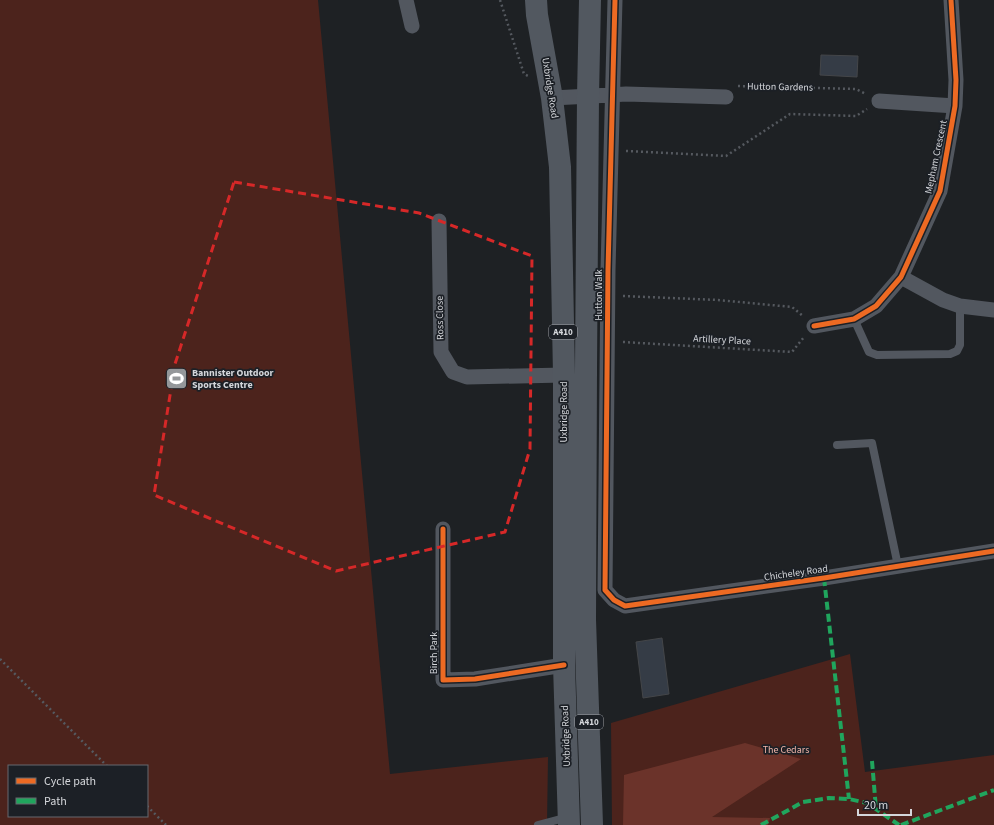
<svg xmlns="http://www.w3.org/2000/svg" width="994" height="825" viewBox="0 0 994 825" font-family="'Source Sans 3',sans-serif">
	<style>
		.green { fill: #4c231c; fill-rule: evenodd }
		.forest { fill: #6b332a }
		.building { fill: #353c46; stroke: #444649 }
		.lines { fill: none; stroke-linecap: round; stroke-linejoin: round }
		.path { stroke: #55595f; stroke-width: 2.5; stroke-dasharray: 2 3; stroke-linecap: butt }
		.lane { stroke: #52575f; stroke-width: 8 }
		.street { stroke: #52575f; stroke-width: 15 }
		.primary { stroke: #525860; stroke-width: 22 }
		.quiet { stroke: #20a55d; stroke-width: 4; stroke-dasharray: 8 4; stroke-linecap: butt }
		.cycleway-casing { stroke: #1c2026; stroke-width: 8 }
		.cycleway { stroke: #ed6a23; stroke-width: 5 }
		.marked { fill: none; stroke: #d62828; stroke-width: 3; stroke-dasharray: 8 5; stroke-linejoin: round }
		.labels { text-anchor: middle; dominant-baseline: central; stroke-width: 3.5; stroke-linejoin: round; paint-order: stroke }
		.shield { fill: #1c2026; stroke: #9d9fa4; stroke-width: 1 }
		.shield-label { font-size: 9px; font-weight: bold; fill: #d4d6da }
		.street-label { font-size: 10px; fill: #d4d6da; stroke: #1c2026 }
		.poi-label { font-size: 10px; font-weight: bold; fill: #d4d6da; stroke: #1c2026; text-anchor: start }
		.park-label { font-size: 10px; fill: #f2b5a9; stroke: #1c2026 }
	</style>
	<rect width="100%" height="100%" fill="#1e2124"/>
	<!-- green -->
	<path class="green" d="M 0,0 L 318,0 L 390,774 L 548,757 L 547,825 L 0,825 ZM 9,766 L 147,766 L 147,816 L 9,816 Z
		M 850,654 L 865,772 L 994,755 L 994,825 L 612,825 L 611,723 Z"/>
	<!-- forest -->
	<path class="forest" d="M 745,743 L 801,759 L 712,817 L 770,818 L 768,825 L 623,825 L 624,775 Z"/>
	<!-- building -->
	<path class="building" d="M 821,55 L 858,56 L 857,77 L 820,75 Z
		M 662,638 L 669,694 L 643,698 L 636,642 Z"/>
	<g class="lines">
		<!-- path -->
		<path class="path" d="M 500,0 L 524,74 L 528,76
			M 738,86 L 856,89 L 866,94
			M 626,151 L 726,156 L 790,114 L 856,116 L 867,109
			M 623,296 L 718,300 L 792,307 L 803,316
			M 623,342 L 792,352 L 804,337
			M 0,659 L 107,766
			M 147,806 L 166,825"/>
		<!-- lane -->
		<path class="lane" d="M 854,319 L 869,352 L 877,355 L 950,354 L 957,351 L 960,345 L 960,306
			M 837,445 L 872,443 L 898,566
			M 538,825 L 568,817"/>
		<!-- street -->
		<path class="street" d="M 406,0 L 412,26
			M 615,0 L 608,270 L 605,590 L 614,600 L 625,606 L 824,578 L 994,551
			M 552,98 L 611,95 L 626,94 L 726,97
			M 879,101 L 955,106
			M 439,221 L 441,352 L 453,372 L 467,377 L 564,375
			M 901,277 L 943,300 L 960,306 L 994,310
			M 814,326 L 854,319 L 876,306 L 901,277 L 940,191 L 955,106 L 956,80 L 951,0
			M 443,529 L 443,680 L 475,679 L 564,665"/>
		<!-- primary -->
		<path class="primary" d="M 536,0 L 537,15 L 552,98 L 560,167 L 564,375 L 564,665 L 569,825
			M 590,0 L 588,96 L 586,369 L 585,620 L 592,825"/>
		<!-- quiet -->
		<path class="quiet" d="M 824,578 L 849,799
			M 872,761 L 876,809
			M 761,825 L 803,802 L 829,798 L 849,799 L 867,803 L 899,825
			M 901,825 L 994,790"/>
		<defs>
			<path id="cycleway" d="M 615,0 L 608,270 L 605,590 L 614,600 L 625,606 L 824,578 L 994,551
				M 814,326 L 854,319 L 876,306 L 901,277 L 940,191 L 955,106 L 956,80 L 951,0
				M 443,529 L 443,680 L 475,679 L 564,665"/>
		</defs>
		<!-- cycleway casing -->
		<use href="#cycleway" class="cycleway-casing"/>
		<!-- cycleway -->
		<use href="#cycleway" class="cycleway"/>
	</g>
	<!-- marked area -->
	<path class="marked" d="M 234,182 L 419,213 L 532,256 L 530,449 L 505,532 L 336,571 L 154,495 L 175,364 Z"/>
	<!-- icons -->
	<defs>
		<symbol id="stadium-square" viewBox="-11 -11 22 22"><rect x="-9" y="-9" width="18" height="18" rx="4" fill="#94979a" stroke="#1c2026"/><path d="M0-5a6.5 5 0 1 0 0 10a6.5 5 0 1 0 0-10ZM-3.5-1.8h7v3.6h-7Z" fill="#fff"/></symbol>
	</defs>
	<g fill-rule="evenodd">
		<use href="#stadium-square" x="164" y="366" width="25" height="25"/>
	</g>
	<g class="labels">
		<!-- shield labels -->
		<g class="shield">
			<rect x="549" y="325" width="28" height="14" rx="3"/>
			<rect x="575" y="715" width="28" height="14" rx="3"/>
		</g>
		<g class="shield-label">
			<text x="563" y="332">A410</text>
			<text x="589" y="722">A410</text>
		</g>
		<!-- street labels -->
		<g class="street-label">
			<text transform="translate(780 87) rotate(1)">Hutton Gardens</text>
			<text transform="translate(550 88) rotate(81)">Uxbridge Road</text>
			<text transform="translate(936 157) rotate(-78)">Mepham Crescent</text>
			<text transform="translate(599 295) rotate(-90)">Hutton Walk</text>
			<text transform="translate(440 318) rotate(-91)">Ross Close</text>
			<text transform="translate(722 340) rotate(3)">Artillery Place</text>
			<text transform="translate(564 412) rotate(-90)">Uxbridge Road</text>
			<text transform="translate(796 573) rotate(-8)">Chicheley Road</text>
			<text transform="translate(434 653) rotate(-90)">Birch Park</text>
			<text transform="translate(566 736) rotate(-92)">Uxbridge Road</text>
		</g>
		<!-- poi labels -->
		<g class="poi-label">
			<text x="192" y="373">Bannister Outdoor<tspan x="192" dy="12">Sports Centre</tspan></text>
		</g>
		<!-- park labels -->
		<g class="park-label">
			<text x="786" y="750">The Cedars</text>
		</g>
	</g>
	<!-- legend -->
	<rect x="8" y="765" width="140" height="52" fill="#1c2026" stroke="#66696e"/>
	<rect x="16" y="778" width="20" height="6" fill="#ed6a23" stroke="#66696e"/>
	<text x="44" y="785" font-size="12" fill="#d4d6da">Cycle path</text>
	<rect x="16" y="798" width="20" height="6" fill="#20a55d" stroke="#66696e"/>
	<text x="44" y="805" font-size="12" fill="#d4d6da">Path</text>
	<!-- scale -->
	<path d="M858 809v6h53v-6" fill="none" stroke="#d4d6da" stroke-width="2"/>
	<text x="864" y="809" font-size="12" fill="#d4d6da" stroke="#1c2026" stroke-width="3" paint-order="stroke">20 m</text>
</svg>
